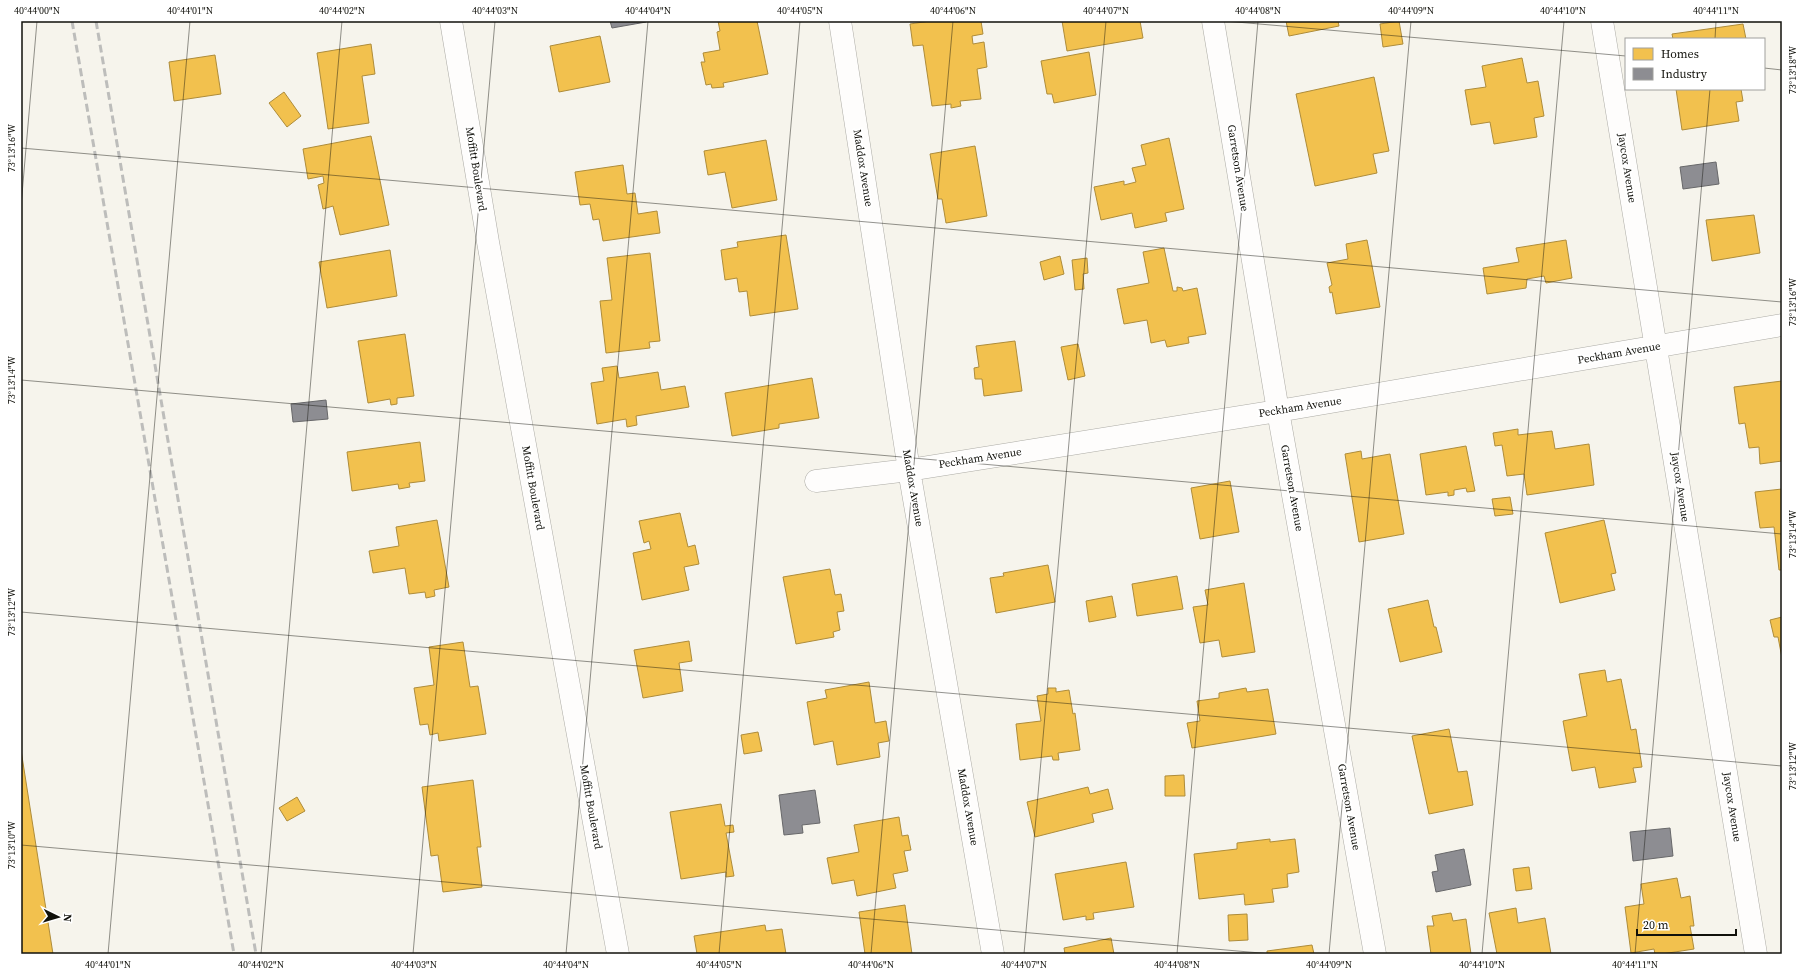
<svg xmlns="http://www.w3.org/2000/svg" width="1803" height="975" viewBox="0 0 1803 975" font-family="'Source Serif 4',serif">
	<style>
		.homes { fill: #f2c14e; stroke: #ae8c3a }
		.industry { fill: #8d8d92; stroke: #68686a }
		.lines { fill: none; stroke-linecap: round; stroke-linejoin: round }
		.minor-casing { stroke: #acaba5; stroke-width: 23 }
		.minor { stroke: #fefdfc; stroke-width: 22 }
		.rail { stroke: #bdbdbb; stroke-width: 3; stroke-dasharray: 8 4; stroke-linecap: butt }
		.ticks { fill: none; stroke: #11110b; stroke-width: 1; stroke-opacity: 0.45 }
		.labels { text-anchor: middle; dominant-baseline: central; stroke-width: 4; stroke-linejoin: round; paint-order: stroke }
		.street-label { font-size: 11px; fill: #11110b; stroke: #fff }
		.neatline { fill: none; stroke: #11110b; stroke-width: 1.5 }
		.ticks-label { font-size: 10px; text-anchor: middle; fill: #11110b }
	</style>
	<rect width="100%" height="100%" fill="#f6f4ec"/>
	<!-- homes -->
	<path class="homes" d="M 718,21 L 757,21 L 768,74 L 723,83 L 724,87 L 712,88 L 711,84 L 706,85 L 701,62 L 705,62 L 703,53 L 720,50 L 717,32 L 720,31 Z
		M 930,21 L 981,21 L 983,34 L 972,36 L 973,44 L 984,42 L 987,67 L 977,69 L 981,99 L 960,101 L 961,106 L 951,108 L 951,104 L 932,106 L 923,45 L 913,46 L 910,24 Z
		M 1062,21 L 1140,21 L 1143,38 L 1067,51 Z
		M 1286,21 L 1338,21 L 1339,26 L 1289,36 Z
		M 1399,21 L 1403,44 L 1383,47 L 1380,24 Z
		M 1743,24 L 1746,39 L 1673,39 L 1672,34 Z
		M 600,36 L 610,82 L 559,92 L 550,46 Z
		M 371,44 L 375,74 L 362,76 L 369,123 L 328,129 L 317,53 Z
		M 1089,52 L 1096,95 L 1054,103 L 1052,94 L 1047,94 L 1041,61 Z
		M 215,55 L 221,94 L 174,101 L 169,62 Z
		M 1522,58 L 1527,83 L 1538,81 L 1544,116 L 1534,118 L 1537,137 L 1494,144 L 1490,122 L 1471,125 L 1465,90 L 1486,87 L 1482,66 Z
		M 1374,77 L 1389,151 L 1373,154 L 1377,173 L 1315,186 L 1296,94 Z
		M 1676,89 L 1741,89 L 1743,101 L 1736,102 L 1739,121 L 1682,130 Z
		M 284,92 L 301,116 L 287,127 L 269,103 Z
		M 371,136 L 389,225 L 340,235 L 333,206 L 323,209 L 318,185 L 324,183 L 323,176 L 308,179 L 303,149 Z
		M 1169,138 L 1184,209 L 1165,213 L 1167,221 L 1135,228 L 1132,213 L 1101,220 L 1094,187 L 1124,181 L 1124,185 L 1136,182 L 1132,168 L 1146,165 L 1141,145 Z
		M 766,140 L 777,200 L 732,208 L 725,172 L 708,175 L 704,151 Z
		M 975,146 L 987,216 L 946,223 L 942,199 L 938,199 L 930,154 Z
		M 623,165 L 627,194 L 635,193 L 638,214 L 657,211 L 660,233 L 603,241 L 599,219 L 593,220 L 590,204 L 580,205 L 575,172 Z
		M 1754,215 L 1760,253 L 1712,261 L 1706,220 Z
		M 786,235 L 798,309 L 750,316 L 747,291 L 739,292 L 737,278 L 725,280 L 721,250 L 738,247 L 737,242 Z
		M 1367,240 L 1380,307 L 1336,314 L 1332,292 L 1330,293 L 1329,287 L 1332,285 L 1327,263 L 1348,259 L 1346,244 Z
		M 1566,240 L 1572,278 L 1546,283 L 1544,276 L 1527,279 L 1526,288 L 1487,294 L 1483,268 L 1519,262 L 1516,248 Z
		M 1164,248 L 1173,291 L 1177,291 L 1177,287 L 1182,288 L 1183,291 L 1197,288 L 1206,334 L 1188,337 L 1189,343 L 1167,347 L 1165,340 L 1151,343 L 1147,320 L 1124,324 L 1117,289 L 1149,283 L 1143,252 Z
		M 390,250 L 397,296 L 327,308 L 319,262 Z
		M 650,253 L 660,341 L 649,342 L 650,348 L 606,353 L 600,301 L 612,300 L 607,258 Z
		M 1060,256 L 1064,274 L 1044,280 L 1040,262 Z
		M 1087,258 L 1088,273 L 1083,274 L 1084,289 L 1075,290 L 1072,260 Z
		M 405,334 L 414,396 L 397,398 L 397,404 L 391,405 L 390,399 L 368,403 L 358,341 Z
		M 1015,341 L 1022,391 L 984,396 L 982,379 L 975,379 L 974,368 L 979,367 L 976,346 Z
		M 1078,344 L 1085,376 L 1068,380 L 1061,347 Z
		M 617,366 L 619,378 L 658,372 L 661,390 L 685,386 L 689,407 L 636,416 L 637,425 L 627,427 L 626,419 L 597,424 L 591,383 L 604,381 L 602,368 Z
		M 812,378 L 819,418 L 779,424 L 779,428 L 732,436 L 725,393 Z
		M 1782,381 L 1782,461 L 1760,464 L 1759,447 L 1749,448 L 1745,423 L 1739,424 L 1734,387 Z
		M 1518,429 L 1518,435 L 1552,431 L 1555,449 L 1589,444 L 1594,485 L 1527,495 L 1524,474 L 1507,476 L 1502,445 L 1495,446 L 1493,433 Z
		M 420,442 L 425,481 L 409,483 L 410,487 L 399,489 L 398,484 L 352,491 L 347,452 Z
		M 1466,446 L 1475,491 L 1467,492 L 1466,488 L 1454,490 L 1454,495 L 1448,496 L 1448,492 L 1426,495 L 1420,454 Z
		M 1361,451 L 1362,459 L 1390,454 L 1404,534 L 1359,542 L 1345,454 Z
		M 1230,481 L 1239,532 L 1200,539 L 1191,488 Z
		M 1782,489 L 1782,570 L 1779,570 L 1774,527 L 1760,528 L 1755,492 Z
		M 1510,497 L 1513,514 L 1495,516 L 1492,499 Z
		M 680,513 L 688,547 L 695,545 L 699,564 L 684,567 L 689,590 L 642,600 L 633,553 L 651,549 L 649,541 L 644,543 L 639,521 Z
		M 437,520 L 449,587 L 434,590 L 435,596 L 426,598 L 425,592 L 409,594 L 405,568 L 373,573 L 369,551 L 399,546 L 396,527 Z
		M 1604,520 L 1616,573 L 1611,574 L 1615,590 L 1560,603 L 1545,533 Z
		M 1048,565 L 1055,602 L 996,613 L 990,578 L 1004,576 L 1003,573 Z
		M 830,569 L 835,595 L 841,594 L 844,611 L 837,612 L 840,630 L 833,632 L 834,637 L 796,644 L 783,577 Z
		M 1177,576 L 1183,609 L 1137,616 L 1132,584 Z
		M 1244,583 L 1255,652 L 1222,657 L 1219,640 L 1200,643 L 1193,607 L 1208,605 L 1205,590 Z
		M 1112,596 L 1116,617 L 1089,622 L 1086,601 Z
		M 1428,600 L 1434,627 L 1436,627 L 1442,652 L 1400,662 L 1388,609 Z
		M 1782,617 L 1782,658 L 1778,637 L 1774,637 L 1770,620 Z
		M 689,641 L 692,661 L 679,663 L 683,691 L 643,698 L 634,650 Z
		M 463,642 L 470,687 L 478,686 L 486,734 L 439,741 L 438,733 L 430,735 L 428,724 L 420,725 L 414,688 L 434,685 L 429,647 Z
		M 1605,670 L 1607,682 L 1621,679 L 1631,730 L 1636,729 L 1642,767 L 1633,768 L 1636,782 L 1599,788 L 1595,767 L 1572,771 L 1563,721 L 1587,716 L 1579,674 Z
		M 869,682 L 875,723 L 886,721 L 889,741 L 878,743 L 880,757 L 837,765 L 833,741 L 814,745 L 807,702 L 827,698 L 825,690 Z
		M 1048,688 L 1056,688 L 1056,692 L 1069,690 L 1073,714 L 1075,713 L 1080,750 L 1058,753 L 1059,760 L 1053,760 L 1052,756 L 1020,760 L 1016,724 L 1041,721 L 1037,696 L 1048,694 Z
		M 1246,688 L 1247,692 L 1268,689 L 1276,734 L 1192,748 L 1187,723 L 1200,721 L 1197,701 L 1219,698 L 1219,693 Z
		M 1449,729 L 1458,772 L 1467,771 L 1473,805 L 1429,814 L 1412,736 Z
		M 758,732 L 762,751 L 744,754 L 741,735 Z
		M 21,750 L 53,954 L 21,954 Z
		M 1184,775 L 1185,796 L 1165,796 L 1165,776 Z
		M 473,780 L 481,847 L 477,847 L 482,887 L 443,892 L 438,855 L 431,856 L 422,787 Z
		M 1088,787 L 1090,794 L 1108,789 L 1113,809 L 1092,814 L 1094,822 L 1035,837 L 1027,802 Z
		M 297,797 L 305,811 L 287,821 L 279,808 Z
		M 721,804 L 725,826 L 733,825 L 734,832 L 726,833 L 734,876 L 726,877 L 726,872 L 681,879 L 670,812 Z
		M 899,817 L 902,836 L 908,835 L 911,850 L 904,851 L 908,871 L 893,874 L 896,888 L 857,896 L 854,880 L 832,884 L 827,858 L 859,852 L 854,825 Z
		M 1270,839 L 1270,842 L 1295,839 L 1299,872 L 1287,874 L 1288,887 L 1272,889 L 1274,902 L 1245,905 L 1244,894 L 1199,899 L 1194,854 L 1237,849 L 1237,843 Z
		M 1126,862 L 1134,907 L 1093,913 L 1094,919 L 1086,920 L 1086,916 L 1063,920 L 1055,874 Z
		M 1529,867 L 1532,889 L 1516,891 L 1513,869 Z
		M 1677,878 L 1681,898 L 1690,896 L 1694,926 L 1690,926 L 1694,949 L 1662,954 L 1655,954 L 1654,949 L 1631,953 L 1625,907 L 1644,904 L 1641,884 Z
		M 905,905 L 912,954 L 865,954 L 859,912 Z
		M 1516,908 L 1518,923 L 1545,918 L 1551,954 L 1497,954 L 1489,913 Z
		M 1451,913 L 1453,921 L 1466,919 L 1471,954 L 1431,954 L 1427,926 L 1434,926 L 1432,916 Z
		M 1247,914 L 1248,940 L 1229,941 L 1228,915 Z
		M 765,925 L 766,931 L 782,929 L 786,954 L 697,954 L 694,936 Z
		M 1111,938 L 1114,954 L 1065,954 L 1064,948 Z
		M 1312,945 L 1314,954 L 1267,954 L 1267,951 Z"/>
	<!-- industry -->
	<path class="industry" d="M 610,21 L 646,21 L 646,22 L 612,28 Z
		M 1716,162 L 1719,184 L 1683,189 L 1680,167 Z
		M 326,400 L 328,419 L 293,422 L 291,404 Z
		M 815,790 L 820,823 L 802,825 L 803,833 L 784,835 L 779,795 Z
		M 1670,828 L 1673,856 L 1633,861 L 1630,832 Z
		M 1464,849 L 1471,885 L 1436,892 L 1432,872 L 1438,871 L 1435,855 Z"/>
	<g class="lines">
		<defs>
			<path id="minor" d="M 451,21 L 488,242 L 618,954
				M 840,21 L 909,470 L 993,954
				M 1213,21 L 1278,411 L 1375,954
				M 1602,21 L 1756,954
				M 816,481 L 909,470 L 1278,411 L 1782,325"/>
		</defs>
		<!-- minor casing -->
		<use href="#minor" class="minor-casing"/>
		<!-- minor -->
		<use href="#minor" class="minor"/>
		<!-- rail -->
		<path class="rail" d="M 72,21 L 234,954
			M 96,21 L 256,954"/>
	</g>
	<!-- ticks -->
	<path class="ticks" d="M 1225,21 L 1626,56M 1715,39 L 1716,21M 1764,68 L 1782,70M 21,148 L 1782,302M 21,206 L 37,21M 21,380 L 1782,534M 21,612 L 1782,766M 21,845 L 1272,954M 108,954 L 190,21M 261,954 L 342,21M 413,954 L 495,21M 566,954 L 648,21M 719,954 L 800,21M 871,954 L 953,21M 1024,954 L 1106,21M 1177,954 L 1258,21M 1329,954 L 1411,21M 1482,954 L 1564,21M 1635,954 L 1710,89"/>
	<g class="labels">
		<!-- street labels -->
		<g class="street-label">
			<text transform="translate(863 168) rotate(81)">Maddox Avenue</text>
			<text transform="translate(1238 168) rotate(81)">Garretson Avenue</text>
			<text transform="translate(1627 168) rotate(81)">Jaycox Avenue</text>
			<text transform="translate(476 169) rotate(81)">Moffitt Boulevard</text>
			<text transform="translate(1619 353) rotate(-10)">Peckham Avenue</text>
			<text transform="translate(1300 407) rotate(-9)">Peckham Avenue</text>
			<text transform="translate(980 458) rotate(-9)">Peckham Avenue</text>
			<text transform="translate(1680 487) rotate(81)">Jaycox Avenue</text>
			<text transform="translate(533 488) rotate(80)">Moffitt Boulevard</text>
			<text transform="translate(913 488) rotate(80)">Maddox Avenue</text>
			<text transform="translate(1292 488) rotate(80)">Garretson Avenue</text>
			<text transform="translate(591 807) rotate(80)">Moffitt Boulevard</text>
			<text transform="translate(968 807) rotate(80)">Maddox Avenue</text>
			<text transform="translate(1349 807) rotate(80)">Garretson Avenue</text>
			<text transform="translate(1732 807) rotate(81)">Jaycox Avenue</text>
		</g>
	</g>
	<!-- border -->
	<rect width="1803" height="975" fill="none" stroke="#ffffff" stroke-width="44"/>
	<!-- legend -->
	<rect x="1625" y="38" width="140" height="52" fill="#ffffff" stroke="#a0a09d"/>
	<rect x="1633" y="48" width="20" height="12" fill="#f2c14e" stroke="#a0a09d"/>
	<text x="1661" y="58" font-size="12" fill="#11110b">Homes</text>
	<rect x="1633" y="68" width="20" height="12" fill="#8d8d92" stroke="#a0a09d"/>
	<text x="1661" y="78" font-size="12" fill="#11110b">Industry</text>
	<!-- north arrow -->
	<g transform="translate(58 917) rotate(95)" stroke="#ffffff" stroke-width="3" paint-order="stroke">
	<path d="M0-3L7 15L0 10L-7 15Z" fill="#11110b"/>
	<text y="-6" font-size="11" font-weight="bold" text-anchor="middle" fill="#11110b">N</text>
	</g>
	<!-- scale -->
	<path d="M1637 929v6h99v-6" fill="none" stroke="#11110b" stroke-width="2"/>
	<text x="1643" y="929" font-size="12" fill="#11110b" stroke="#ffffff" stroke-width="3" paint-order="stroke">20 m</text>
	<rect x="22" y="22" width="1759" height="931" class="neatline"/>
	<g class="ticks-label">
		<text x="37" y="14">40°44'00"N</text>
		<text x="190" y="14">40°44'01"N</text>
		<text x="342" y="14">40°44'02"N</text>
		<text x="495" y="14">40°44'03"N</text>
		<text x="648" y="14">40°44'04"N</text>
		<text x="800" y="14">40°44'05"N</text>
		<text x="953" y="14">40°44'06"N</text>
		<text x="1106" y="14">40°44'07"N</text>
		<text x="1258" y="14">40°44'08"N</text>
		<text x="1411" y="14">40°44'09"N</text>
		<text x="1563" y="14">40°44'10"N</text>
		<text x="1716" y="14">40°44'11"N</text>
		<text transform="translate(1792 70) rotate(-90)" y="4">73°13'18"W</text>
		<text transform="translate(11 148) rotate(-90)" y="4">73°13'16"W</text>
		<text transform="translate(1792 302) rotate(-90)" y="4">73°13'16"W</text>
		<text transform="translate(11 380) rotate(-90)" y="4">73°13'14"W</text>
		<text transform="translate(1792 534) rotate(-90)" y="4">73°13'14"W</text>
		<text transform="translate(11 612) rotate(-90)" y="4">73°13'12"W</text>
		<text transform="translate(1792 766) rotate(-90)" y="4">73°13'12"W</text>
		<text transform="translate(11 845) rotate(-90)" y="4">73°13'10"W</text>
		<text x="108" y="968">40°44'01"N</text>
		<text x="261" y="968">40°44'02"N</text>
		<text x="414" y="968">40°44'03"N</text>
		<text x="566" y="968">40°44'04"N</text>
		<text x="719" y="968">40°44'05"N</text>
		<text x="871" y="968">40°44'06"N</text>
		<text x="1024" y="968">40°44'07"N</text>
		<text x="1177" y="968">40°44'08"N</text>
		<text x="1329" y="968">40°44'09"N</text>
		<text x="1482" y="968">40°44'10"N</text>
		<text x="1635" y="968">40°44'11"N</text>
	</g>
</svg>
